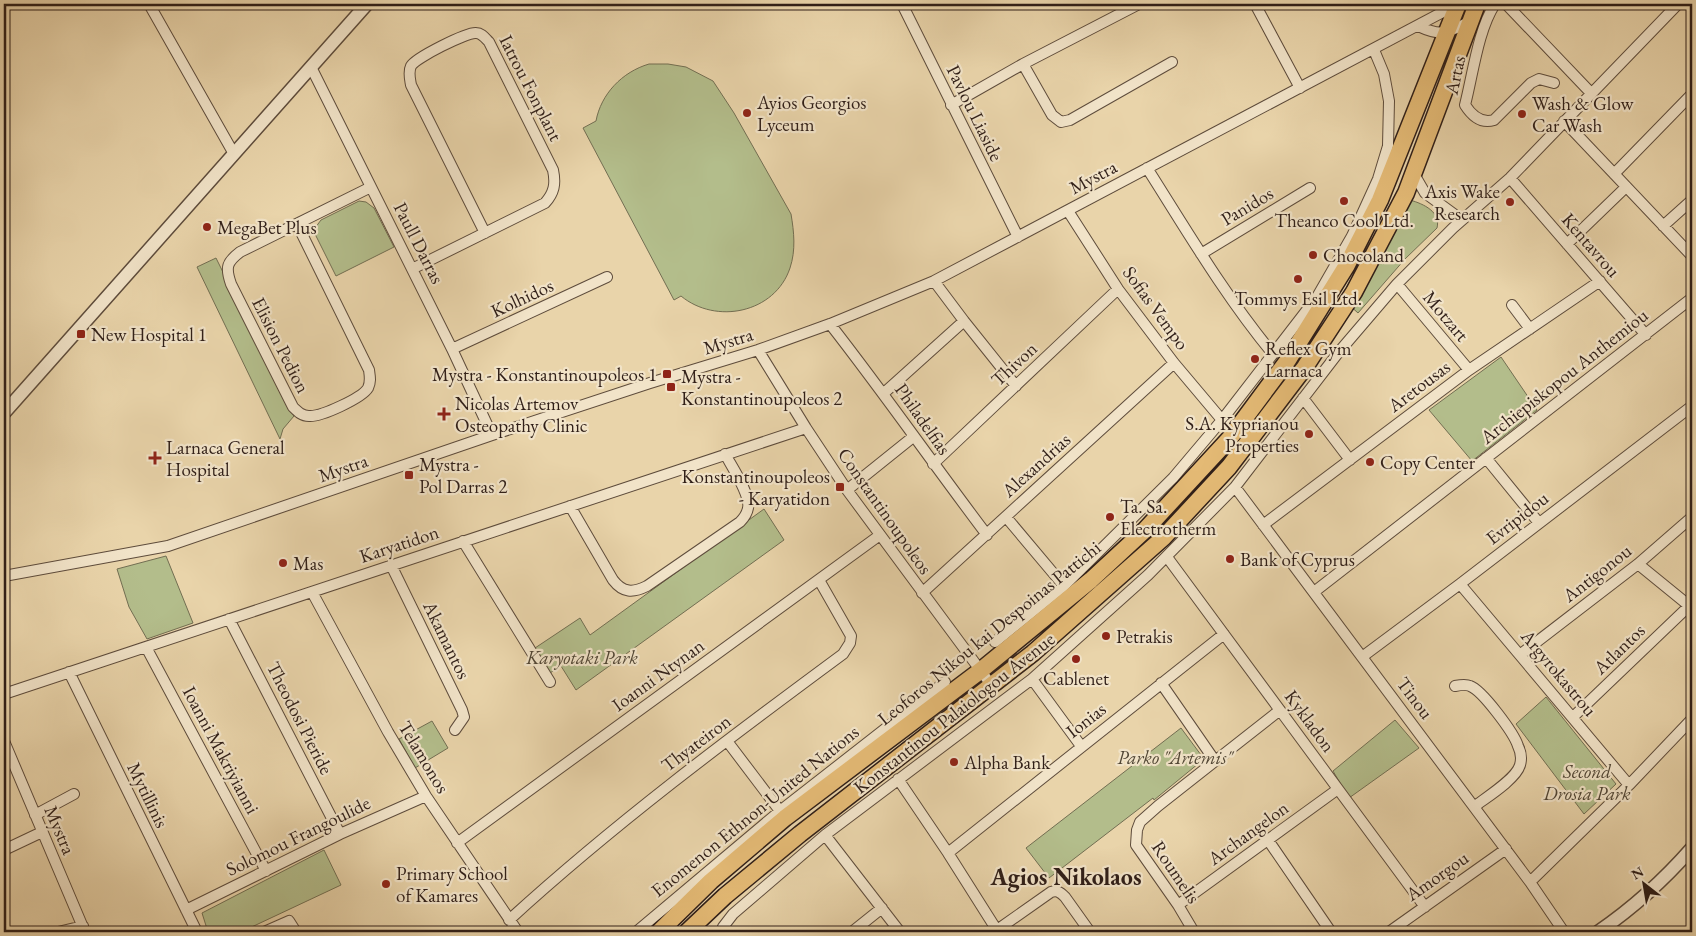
<svg xmlns="http://www.w3.org/2000/svg" width="1696" height="936" viewBox="0 0 1696 936" font-family="'EB Garamond',serif">
	<style>
		.green { fill: #b3bd8b; stroke: #726e52 }
		.lines { fill: none; stroke-linecap: round; stroke-linejoin: round }
		.minor-casing { stroke: #5e4c3c; stroke-width: 12 }
		.tertiary-casing { stroke: #5e4c3c; stroke-width: 15 }
		.primary-casing { stroke: #301f18; stroke-width: 19 }
		.minor { stroke: #f1e3c8; stroke-width: 10 }
		.tertiary { stroke: #f1e3c8; stroke-width: 12 }
		.primary { stroke: #e4ba75; stroke-width: 16 }
		.poi-dot { fill: #8f2418; stroke: #f1e3c8; stroke-width: 2 }
		.labels { text-anchor: middle; dominant-baseline: central; stroke-width: 4.5; stroke-linejoin: round; paint-order: stroke }
		.street-label { font-size: 19px; fill: #301f18; stroke: #f1e3c8 }
		.poi-label { font-size: 19px; fill: #301f18; stroke: #f1e3c8; text-anchor: start }
		.park-label { font-size: 19px; font-style: italic; fill: #514635; stroke: #f1e3c8 }
		.district-label { font-size: 24px; font-weight: bold; fill: #301f18; stroke: #f1e3c8 }
	</style>
	<rect width="100%" height="100%" fill="#e9d4aa"/>
	<filter id="stains"><feTurbulence type="fractalNoise" baseFrequency=".004" numOctaves="4"/><feColorMatrix values="0 0 0 0 .2 0 0 0 0 .09 0 0 0 0 .02 0 0 0 .5 -.17"/></filter>
	<radialGradient id="worn" r=".72"><stop offset=".6" stop-color="#630" stop-opacity="0"/><stop offset="1" stop-color="#630" stop-opacity=".3"/></radialGradient>
	<!-- green -->
	<path class="green" d="M 649,64 L 668,64 L 686,67 L 713,81 L 734,113 L 791,214 C 794,232 796,250 790,268 C 775,313 716,325 681,296 L 674,300 L 583,128 L 596,121 C 601,94 622,72 649,64 Z
		M 1410,200 C 1424,204 1441,212 1437,228 L 1405,259 L 1358,313 L 1348,304 Z
		M 359,201 L 366,202 L 374,208 L 394,247 L 336,276 L 315,234 L 315,228 L 321,220 Z
		M 216,258 L 294,416 L 283,429 L 280,439 L 197,267 Z
		M 1501,357 L 1537,410 L 1472,461 L 1429,410 Z
		M 764,509 L 784,540 L 576,690 L 561,666 L 550,673 L 535,648 L 580,618 L 590,635 Z
		M 166,556 L 193,623 L 147,639 L 129,607 L 117,569 Z
		M 1546,697 L 1616,784 L 1584,814 L 1516,724 Z
		M 1395,720 L 1419,748 L 1349,798 L 1333,771 Z
		M 432,721 L 448,748 L 415,768 L 399,739 Z
		M 1181,728 L 1204,759 L 1154,800 L 1153,798 L 1049,878 L 1026,848 Z
		M 324,850 L 341,885 L 241,932 L 208,932 L 202,913 Z"/>
	<g class="lines">
		<defs>
			<path id="minor" d="M 149,4 L 234,154
				M 902,4 L 1018,237
				M 1255,4 L 1300,88
				M 1495,4 C 1478,30 1473,74 1465,105 C 1472,116 1481,124 1494,120 L 1531,83 L 1539,79 L 1554,83
				M 1506,4 L 1591,93
				M 1418,26 C 1444,38 1447,32 1471,21
				M 1023,64 L 1052,115 L 1061,122 L 1070,120 L 1172,62
				M 311,67 L 452,349 L 492,435
				M 951,105 L 1023,64 L 1139,4
				M 1564,121 L 1692,256
				M 1147,168 C 1187,231 1225,296 1273,354
				M 1414,174 L 1425,193 L 1462,220
				M 1614,174 L 1692,94
				M 1510,178 L 1646,335
				M 1068,211 L 1118,289 L 1174,363 L 1222,420
				M 297,224 L 369,370 C 370,377 371,382 368,388 C 362,398 321,417 309,416 C 302,416 298,412 293,407 L 231,284 C 225,267 227,262 240,252 L 371,187
				M 1663,226 L 1692,200
				M 1567,244 L 1626,187
				M 1201,254 L 1310,188
				M 412,269 L 545,203 C 554,193 556,184 553,170 L 489,42 C 485,38 482,33 476,33 C 467,32 415,58 411,66 C 408,72 410,79 411,85 L 485,233
				M 934,281 L 964,321 L 1016,386
				M 1397,284 L 1469,370
				M 1512,305 L 1530,329
				M 830,324 C 884,393 934,465 987,535
				M 452,349 L 607,277
				M 758,350 L 806,428 L 847,490 L 992,686
				M 884,393 L 964,321
				M 1303,398 L 1350,460
				M 1486,458 L 1539,523
				M 933,464 L 1118,289
				M 1235,487 L 1530,882 L 1564,932
				M 847,490 L 913,437
				M 570,506 L 613,580 C 623,593 633,593 647,586 L 740,522 C 744,518 747,514 748,508 C 751,495 732,467 725,454
				M 1006,517 L 1064,586
				M 1263,525 L 1469,370 L 1600,281
				M 463,541 L 550,682
				M 1167,557 L 1425,907
				M 1638,564 L 1692,608
				M 391,565 L 462,710 L 464,717 L 455,730
				M 4,576 L 168,546 L 492,435 L 650,383 L 758,350 L 830,324 L 934,281 L 1458,4
				M 1460,584 L 1629,785
				M 312,592 L 388,732 L 426,796 L 518,932
				M 1314,592 L 1692,298
				M 922,593 L 1174,363
				M 229,619 L 340,834
				M 995,642 L 1064,586 L 1173,478 L 1222,420 L 1317,297 L 1352,236 L 1378,179 L 1388,146 L 1389,101 L 1384,74 L 1374,50
				M 146,647 L 266,871
				M 1521,654 L 1638,564 L 1692,517
				M 1362,657 L 1460,584 L 1692,406
				M 69,672 L 197,932
				M 1032,679 L 1081,746
				M 1161,683 L 1215,761
				M 1455,686 C 1460,685 1466,684 1470,686 C 1482,690 1514,733 1518,746 C 1521,752 1522,758 1520,765 C 1516,779 1487,797 1475,806
				M 4,694 L 806,428
				M 1573,717 L 1689,606
				M 4,741 L 85,932
				M 727,741 L 780,811
				M 898,779 L 948,853 L 998,932
				M 35,815 L 74,794
				M 825,835 L 900,932
				M 1268,840 L 1331,932
				M 457,843 L 880,535
				M 4,850 L 42,832
				M 948,853 L 1224,634
				M 1530,882 L 1629,785 L 1692,719
				M 1178,905 L 1338,789
				M 186,910 L 340,834 L 426,796
				M 509,920 C 614,824 728,739 843,654 L 850,643 L 851,636 L 819,580
				M 997,930 L 1051,892 C 1057,890 1060,892 1065,897 L 1090,932
				M 58,932 L 83,926
				M 264,932 L 289,921 L 296,932
				M 636,932 L 780,811 L 945,682
				M 721,932 L 723,927 L 733,914 L 825,835 L 1032,679 L 1148,575 L 1235,487 L 1338,353 L 1397,284 L 1453,228 L 1510,178 L 1678,4
				M 852,932 L 882,908
				M 1194,932 L 1178,905 L 1136,845 L 1137,830 L 1140,822 L 1158,806 L 1280,710
				M 1389,932 L 1506,849"/>
			<path id="tertiary" d="M 4,413 L 367,4
				M 1598,932 C 1633,908 1664,880 1692,848"/>
			<path id="primary" d="M 659,932 L 711,881 L 785,818 L 980,671 L 1091,580 L 1145,530 L 1230,438 L 1288,360 L 1347,265 L 1380,200 L 1458,4
				M 687,932 L 725,896 L 800,834 L 1033,653 L 1163,538 L 1229,467 L 1305,367 L 1354,292 L 1406,193 L 1477,4"/>
		</defs>
		<!-- minor casing -->
		<use href="#minor" class="minor-casing"/>
		<!-- tertiary casing -->
		<use href="#tertiary" class="tertiary-casing"/>
		<!-- primary casing -->
		<use href="#primary" class="primary-casing"/>
		<!-- minor -->
		<use href="#minor" class="minor"/>
		<!-- tertiary -->
		<use href="#tertiary" class="tertiary"/>
		<!-- primary -->
		<use href="#primary" class="primary"/>
	</g>
	<!-- markers -->
	<g class="poi-dot">
		<circle cx="747" cy="113" r="5"/>
		<circle cx="1522" cy="114" r="5"/>
		<circle cx="1344" cy="201" r="5"/>
		<circle cx="1510" cy="202" r="5"/>
		<circle cx="207" cy="227" r="5"/>
		<circle cx="1313" cy="255" r="5"/>
		<circle cx="1298" cy="279" r="5"/>
		<rect x="76" y="329" width="10" height="10" rx="2.5"/>
		<circle cx="1255" cy="359" r="5"/>
		<rect x="662" y="369" width="10" height="10" rx="2.5"/>
		<rect x="666" y="382" width="10" height="10" rx="2.5"/>
		<path d="M441.5 406.5h5v5h5v5h-5v5h-5v-5h-5v-5h5z"/>
		<circle cx="1309" cy="434" r="5"/>
		<path d="M152.5 450.5h5v5h5v5h-5v5h-5v-5h-5v-5h5z"/>
		<circle cx="1370" cy="462" r="5"/>
		<rect x="404" y="470" width="10" height="10" rx="2.5"/>
		<rect x="835" y="482" width="10" height="10" rx="2.5"/>
		<circle cx="1110" cy="517" r="5"/>
		<circle cx="1230" cy="559" r="5"/>
		<circle cx="283" cy="563" r="5"/>
		<circle cx="1106" cy="636" r="5"/>
		<circle cx="1076" cy="659" r="5"/>
		<circle cx="954" cy="762" r="5"/>
		<circle cx="386" cy="884" r="5"/>
	</g>
	<g class="labels">
		<!-- street labels -->
		<g class="street-label">
			<text transform="translate(1455 75) rotate(-78)">Artas</text>
			<text transform="translate(531 88) rotate(63)">Iatrou Fonplant</text>
			<text transform="translate(975 113) rotate(64)">Pavlou Liaside</text>
			<text transform="translate(1093 177) rotate(-28)">Mystra</text>
			<text transform="translate(1247 206) rotate(-31)">Panidos</text>
			<text transform="translate(419 243) rotate(63)">Paull Darras</text>
			<text transform="translate(1591 245) rotate(49)">Kentavrou</text>
			<text transform="translate(522 298) rotate(-25)">Kolhidos</text>
			<text transform="translate(1156 308) rotate(54)">Sofias Vempo</text>
			<text transform="translate(1446 316) rotate(50)">Motzart</text>
			<text transform="translate(728 341) rotate(-17)">Mystra</text>
			<text transform="translate(281 345) rotate(63)">Elision Pedion</text>
			<text transform="translate(1014 364) rotate(-43)">Thivon</text>
			<text transform="translate(1564 376) rotate(-38)">Archiepiskopou Anthemiou</text>
			<text transform="translate(1419 386) rotate(-37)">Aretousas</text>
			<text transform="translate(923 419) rotate(55)">Philadelfias</text>
			<text transform="translate(1036 465) rotate(-42)">Alexandrias</text>
			<text transform="translate(343 468) rotate(-19)">Mystra</text>
			<text transform="translate(885 511) rotate(55)">Constantinoupoleos</text>
			<text transform="translate(1517 518) rotate(-38)">Evripidou</text>
			<text transform="translate(399 544) rotate(-18)">Karyatidon</text>
			<text transform="translate(1597 573) rotate(-38)">Antigonou</text>
			<text transform="translate(989 633) rotate(-39)">Leoforos Nikou kai Despoinas Pattichi</text>
			<text transform="translate(447 640) rotate(64)">Akamantos</text>
			<text transform="translate(1619 649) rotate(-44)">Atlantos</text>
			<text transform="translate(1559 673) rotate(50)">Argyrokastrou</text>
			<text transform="translate(658 675) rotate(-36)">Ioanni Ntynan</text>
			<text transform="translate(1415 698) rotate(53)">Tinou</text>
			<text transform="translate(954 713) rotate(-38)">Konstantinou Palaiologou Avenue</text>
			<text transform="translate(300 718) rotate(63)">Theodosi Pieride</text>
			<text transform="translate(1086 720) rotate(-38)">Ionias</text>
			<text transform="translate(1310 721) rotate(54)">Kykladon</text>
			<text transform="translate(696 743) rotate(-37)">Thyateiron</text>
			<text transform="translate(221 750) rotate(62)">Ioanni Makriyianni</text>
			<text transform="translate(424 757) rotate(59)">Telamonos</text>
			<text transform="translate(148 795) rotate(64)">Mytillinis</text>
			<text transform="translate(755 811) rotate(-39)">Enomenon Ethnon-United Nations</text>
			<text transform="translate(60 830) rotate(67)">Mystra</text>
			<text transform="translate(1248 833) rotate(-36)">Archangelon</text>
			<text transform="translate(298 836) rotate(-26)">Solomou Frangoulide</text>
			<text transform="translate(1176 872) rotate(56)">Roumelis</text>
			<text transform="translate(1437 876) rotate(-35)">Amorgou</text>
		</g>
		<!-- poi labels -->
		<g class="poi-label">
			<text x="757" y="102">Ayios Georgios<tspan x="757" dy="22">Lyceum</tspan></text>
			<text x="1532" y="103">Wash &amp; Glow<tspan x="1532" dy="22">Car Wash</tspan></text>
			<text x="1500" y="191" text-anchor="end">Axis Wake<tspan x="1500" dy="22">Research</tspan></text>
			<text x="1344" y="220" text-anchor="middle">Theanco Cool Ltd.</text>
			<text x="217" y="227">MegaBet Plus</text>
			<text x="1323" y="255">Chocoland</text>
			<text x="1298" y="298" text-anchor="middle">Tommys Esil Ltd.</text>
			<text x="91" y="334">New Hospital 1</text>
			<text x="1265" y="348">Reflex Gym<tspan x="1265" dy="22">Larnaca</tspan></text>
			<text x="657" y="374" text-anchor="end">Mystra - Konstantinoupoleos 1</text>
			<text x="681" y="376">Mystra -<tspan x="681" dy="22">Konstantinoupoleos 2</tspan></text>
			<text x="455" y="403">Nicolas Artemov<tspan x="455" dy="22">Osteopathy Clinic</tspan></text>
			<text x="1299" y="423" text-anchor="end">S.A. Kyprianou<tspan x="1299" dy="22">Properties</tspan></text>
			<text x="166" y="447">Larnaca General<tspan x="166" dy="22">Hospital</tspan></text>
			<text x="1380" y="462">Copy Center</text>
			<text x="419" y="464">Mystra -<tspan x="419" dy="22">Pol Darras 2</tspan></text>
			<text x="830" y="476" text-anchor="end">Konstantinoupoleos<tspan x="830" dy="22">- Karyatidon</tspan></text>
			<text x="1120" y="506">Ta. Sa.<tspan x="1120" dy="22">Electrotherm</tspan></text>
			<text x="1240" y="559">Bank of Cyprus</text>
			<text x="293" y="563">Mas</text>
			<text x="1116" y="636">Petrakis</text>
			<text x="1076" y="678" text-anchor="middle">Cablenet</text>
			<text x="964" y="762">Alpha Bank</text>
			<text x="396" y="873">Primary School<tspan x="396" dy="22">of Kamares</tspan></text>
		</g>
		<!-- park labels -->
		<g class="park-label">
			<text x="582" y="657">Karyotaki Park</text>
			<text x="1175" y="757">Parko "Artemis"</text>
			<text x="1587" y="771">Second<tspan x="1587" dy="22">Drosia Park</tspan></text>
		</g>
		<!-- district labels -->
		<g class="district-label">
			<text x="1066" y="876">Agios Nikolaos</text>
		</g>
	</g>
	<!-- margin -->
	<rect width="1696" height="936" fill="none" stroke="#e9d4aa" stroke-width="20"/>
	<rect x="5" y="5" width="1686" height="926" fill="none" stroke="#301f18" stroke-width="2.5"/>
	<rect x="10" y="10" width="1676" height="916" fill="none" stroke="#301f18"/>
	<!-- north arrow -->
	<g transform="translate(1644 884) rotate(329)" stroke="#f1e3c8" stroke-width="4" paint-order="stroke">
	<path d="M0-4L9 19L0 12L-9 19Z" fill="#301f18"/>
	<text y="-8" font-size="14" font-weight="bold" text-anchor="middle" fill="#301f18">N</text>
	</g>
	<rect width="100%" height="100%" filter="url(#stains)"/>
	<rect width="100%" height="100%" fill="url(#worn)"/>
</svg>
